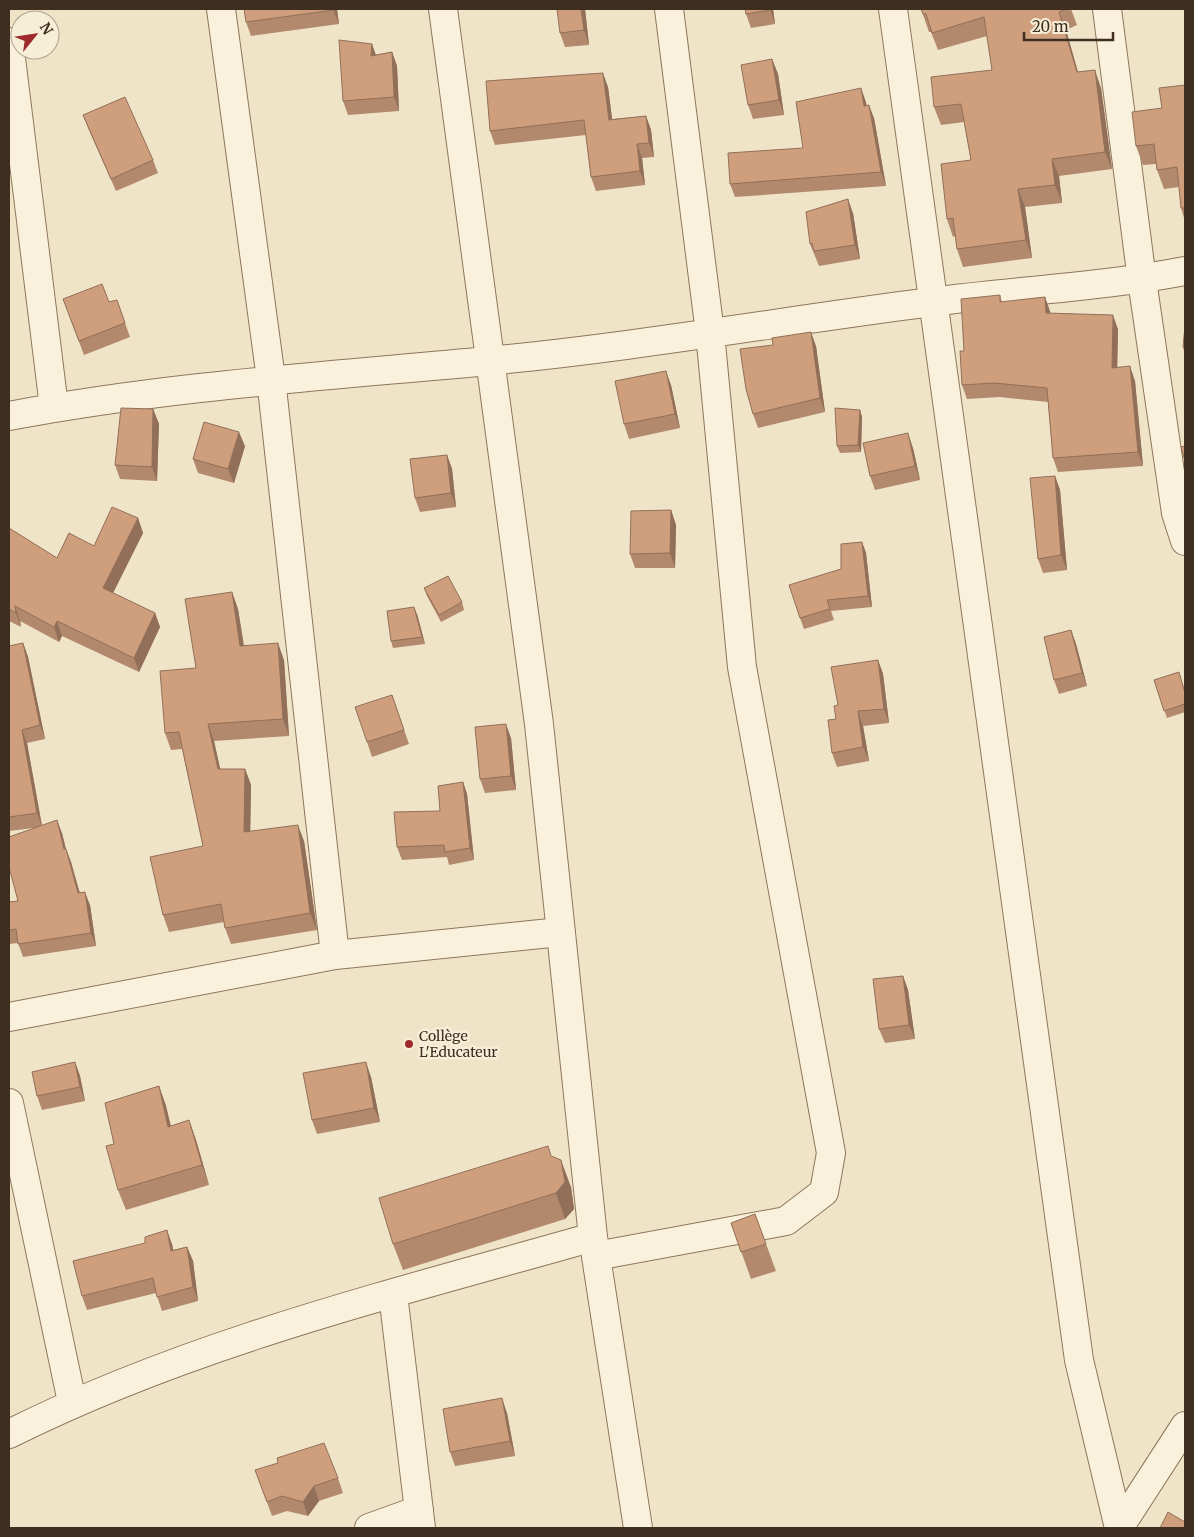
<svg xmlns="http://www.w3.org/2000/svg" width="1194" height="1537" viewBox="0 0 1194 1537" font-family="Merriweather,serif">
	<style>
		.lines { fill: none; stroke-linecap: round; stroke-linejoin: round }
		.street-casing { stroke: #8d765c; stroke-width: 30 }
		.street { stroke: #faf1dc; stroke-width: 28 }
		.wall { fill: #b2896c }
		.shaded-wall { fill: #916f58 }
		.building { fill: #cf9f7d; stroke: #916f58 }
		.poi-dot { fill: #9e2a2b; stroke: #f7eed8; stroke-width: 2 }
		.labels { text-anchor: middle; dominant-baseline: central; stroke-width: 5; stroke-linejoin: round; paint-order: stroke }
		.poi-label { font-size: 14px; fill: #3d2e20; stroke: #f7eed8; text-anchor: start }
	</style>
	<rect width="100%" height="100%" fill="#f0e4c8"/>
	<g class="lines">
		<defs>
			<path id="street" d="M 221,9 L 271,379 L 335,955
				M 443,9 L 539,724 L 593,1237 L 638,1528
				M 893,9 L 1079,1360 L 1119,1528 L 1185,1426
				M 1107,9 L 1142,280 L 1176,513 L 1185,541
				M 9,42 L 54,407
				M 9,416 C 167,386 328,376 488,361 C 636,347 783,321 931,302 C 1016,291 1101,287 1185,271
				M 9,1017 L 335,955 L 560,932
				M 9,1103 L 72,1402
				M 596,1256 L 786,1221 L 824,1192 L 831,1153 L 742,667 L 710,333 L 669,9
				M 393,1294 L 421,1528
				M 9,1434 C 193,1342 396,1293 593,1237
				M 369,1528 L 419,1510"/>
		</defs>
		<!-- street casing -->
		<use href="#street" class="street-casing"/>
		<!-- street -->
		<use href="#street" class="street"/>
	</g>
	<!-- wall -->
	<path class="wall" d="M 337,9 L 339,24 L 251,36 L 246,22 Z
		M 585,9 L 589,45 L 565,47 L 560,33 Z
		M 745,9 L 773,9 L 775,24 L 751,28 L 746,14 Z
		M 921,9 L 1073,9 L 1071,9 L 1077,25 L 1066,30 L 1078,72 L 1101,88 L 1112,169 L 1059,176 L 1062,203 L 1025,207 L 1032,258 L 963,267 L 957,249 L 955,236 L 953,237 L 947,219 L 971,160 L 964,122 L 941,125 L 934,107 L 992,70 L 987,36 L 938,50 L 931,32 L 929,32 Z
		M 372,44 L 375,55 L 392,52 L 397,66 L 399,111 L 348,115 L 343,101 Z
		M 772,59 L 778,74 L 784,115 L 753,119 L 748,105 Z
		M 1185,85 L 1185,221 L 1181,208 L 1179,187 L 1164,189 L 1157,170 L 1156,164 L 1143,165 L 1136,146 L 1162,108 Z
		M 608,87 L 612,119 L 646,116 L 651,130 L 654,157 L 642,158 L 645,185 L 596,191 L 591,177 L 586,135 L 495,145 L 490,131 Z
		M 861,88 L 866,105 L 874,118 L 886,186 L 735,197 L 730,184 L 803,148 Z
		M 83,115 L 153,160 L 158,173 L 116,191 L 88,128 Z
		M 853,213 L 860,259 L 819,266 L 810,244 Z
		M 1000,295 L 1002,302 L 1045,297 L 1050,313 L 1118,329 L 1117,367 L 1135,381 L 1143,466 L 1058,472 L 1053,458 L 1048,402 L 1000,397 L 967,399 L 962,385 L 964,351 Z
		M 63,299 L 109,302 L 117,300 L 130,337 L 84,355 Z
		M 1185,326 L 1185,355 L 1183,347 Z
		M 816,346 L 825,412 L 758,428 L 753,414 Z
		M 671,385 L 680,428 L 629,439 L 624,424 Z
		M 153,409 L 159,424 L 157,481 L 120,479 L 115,465 Z
		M 860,410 L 862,417 L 861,452 L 840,453 L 837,446 Z
		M 245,446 L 234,483 L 198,473 L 193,459 Z
		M 913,448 L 920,480 L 875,490 L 870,476 Z
		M 447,455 L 452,469 L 456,507 L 420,512 L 415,498 Z
		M 1055,476 L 1060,490 L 1067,570 L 1043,573 L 1038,559 Z
		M 671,510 L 676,525 L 675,568 L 635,568 L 630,554 Z
		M 138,518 L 143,533 L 113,593 L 155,613 L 160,627 L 139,672 L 62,636 L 59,642 L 20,621 L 21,627 L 9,621 L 9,528 L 57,558 L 94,546 Z
		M 862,542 L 866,553 L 872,607 L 831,611 L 834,620 L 804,629 L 800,618 L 841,569 Z
		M 424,588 L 462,602 L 464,610 L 441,622 L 427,596 Z
		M 232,592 L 238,609 L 244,645 L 284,660 L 289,736 L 214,741 L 220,769 L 245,769 L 251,785 L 250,832 L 304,841 L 317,930 L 231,944 L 225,928 L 224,922 L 169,932 L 163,915 L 203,846 L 182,749 L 171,750 L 165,733 Z
		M 417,614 L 425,644 L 393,648 L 391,641 Z
		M 1071,630 L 1076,644 L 1087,686 L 1059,694 L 1054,680 Z
		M 23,643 L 28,657 L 45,739 L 27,743 L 42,825 L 62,833 L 66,849 L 71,862 L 80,893 L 90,905 L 96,946 L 23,957 L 18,943 L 9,944 L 9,902 L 18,901 L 34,828 L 9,831 L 9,646 Z
		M 878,660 L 883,674 L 889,723 L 863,726 L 869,761 L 837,767 L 832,753 L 836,719 L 838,705 Z
		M 1179,672 L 1185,692 L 1185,712 L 1167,718 L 1154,680 Z
		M 392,695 L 409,744 L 372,757 L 367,742 Z
		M 511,738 L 516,790 L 485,793 L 480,779 Z
		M 463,782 L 467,794 L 474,860 L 449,865 L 447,857 L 402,860 L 397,847 L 440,811 Z
		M 903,976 L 908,990 L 915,1039 L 885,1043 L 879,1029 Z
		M 75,1062 L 80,1076 L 85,1101 L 42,1110 L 37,1096 Z
		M 371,1077 L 380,1122 L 317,1134 L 312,1120 Z
		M 159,1086 L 166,1106 L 171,1126 L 189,1120 L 196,1140 L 209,1185 L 126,1210 L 118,1190 L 114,1144 Z
		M 551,1156 L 571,1187 L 574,1209 L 565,1219 L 403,1270 L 393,1244 Z
		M 755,1214 L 776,1271 L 751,1279 L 731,1223 Z
		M 172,1244 L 173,1250 L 187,1247 L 193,1261 L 198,1301 L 162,1311 L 156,1293 L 87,1310 L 82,1296 Z
		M 507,1413 L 515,1456 L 455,1466 L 450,1452 Z
		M 255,1470 L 338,1478 L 343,1493 L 319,1501 L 308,1516 L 287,1511 L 272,1516 Z"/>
	<!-- shaded-wall -->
	<path class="shaded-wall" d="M 333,9 L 337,9 L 339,24 Z
		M 581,9 L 585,9 L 589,45 L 584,30 Z
		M 770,9 L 773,9 L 775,24 Z
		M 1059,12 L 1066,30 L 1083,90 L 1077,72 Z
		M 372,44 L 377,58 L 371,56 Z
		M 392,52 L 397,66 L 399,111 L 394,97 Z
		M 772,59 L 778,74 L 784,115 L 779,100 Z
		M 1095,70 L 1101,88 L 1112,169 L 1105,152 Z
		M 603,73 L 608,87 L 614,134 L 609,120 Z
		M 861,88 L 866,102 L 869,119 L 864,106 Z
		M 869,105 L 874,118 L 886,186 L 881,172 Z
		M 646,116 L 651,130 L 654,157 L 649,143 Z
		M 637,144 L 642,158 L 645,185 L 640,171 Z
		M 1052,159 L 1059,176 L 1062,203 L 1055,185 Z
		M 1018,189 L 1025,207 L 1032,258 L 1026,240 Z
		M 848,199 L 853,213 L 860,259 L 855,245 Z
		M 1045,297 L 1050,311 L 1051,327 L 1046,313 Z
		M 1113,315 L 1118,329 L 1117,382 L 1112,368 Z
		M 811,332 L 816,346 L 825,412 L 820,398 Z
		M 1130,366 L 1135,381 L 1143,466 L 1138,452 Z
		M 666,371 L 671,385 L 680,428 L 675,414 Z
		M 153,409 L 159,424 L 157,481 L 152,467 Z
		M 860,410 L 862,417 L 861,452 L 858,445 Z
		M 239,432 L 245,446 L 234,483 L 228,469 Z
		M 908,433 L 913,448 L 920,480 L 915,466 Z
		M 447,455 L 452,469 L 456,507 L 451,493 Z
		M 1055,476 L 1060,490 L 1067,570 L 1061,555 Z
		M 671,510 L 676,525 L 675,568 L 670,553 Z
		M 138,518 L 143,533 L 108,603 L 103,588 Z
		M 862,542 L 866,553 L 872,607 L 868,596 Z
		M 232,592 L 238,609 L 246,662 L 240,646 Z
		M 15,606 L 20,621 L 21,627 L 16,613 Z
		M 414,607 L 417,614 L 425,644 L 422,637 Z
		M 155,613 L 160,627 L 139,672 L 134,658 Z
		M 57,621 L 62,636 L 59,642 L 54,627 Z
		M 1071,630 L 1076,644 L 1087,686 L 1082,673 Z
		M 23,643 L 28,657 L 45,739 L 40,725 Z
		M 278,643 L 284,660 L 289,736 L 283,719 Z
		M 878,660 L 883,674 L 889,723 L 884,709 Z
		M 858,711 L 863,726 L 869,761 L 863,747 Z
		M 208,724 L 214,741 L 224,786 L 218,769 Z
		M 506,724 L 511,738 L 516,790 L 511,776 Z
		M 22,730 L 27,743 L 42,827 L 37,813 Z
		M 245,769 L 251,785 L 250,849 L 244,832 Z
		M 463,782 L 467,794 L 474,860 L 470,848 Z
		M 57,820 L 62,833 L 69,863 L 64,849 Z
		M 298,825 L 304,841 L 317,930 L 310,913 Z
		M 66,849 L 71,862 L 83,906 L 78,893 Z
		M 85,892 L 90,905 L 96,946 L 91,933 Z
		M 903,976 L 908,990 L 915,1039 L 909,1025 Z
		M 75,1062 L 80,1076 L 85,1101 L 80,1087 Z
		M 366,1062 L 371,1077 L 380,1122 L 374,1108 Z
		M 159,1086 L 166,1106 L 175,1146 L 168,1127 Z
		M 189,1120 L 196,1140 L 209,1185 L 202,1165 Z
		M 561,1160 L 571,1187 L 574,1209 L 565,1219 L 556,1193 Z
		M 167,1230 L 172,1244 L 176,1265 L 171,1251 Z
		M 187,1247 L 193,1261 L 198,1301 L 193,1287 Z
		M 502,1398 L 507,1413 L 515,1456 L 510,1441 Z
		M 314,1486 L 319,1501 L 308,1516 L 303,1502 Z"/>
	<!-- building -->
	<path class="building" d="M 244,9 L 333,9 L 334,10 L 246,22 Z
		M 557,9 L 581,9 L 584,30 L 560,33 Z
		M 745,9 L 770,9 L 770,10 L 746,14 Z
		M 921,9 L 1066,9 L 1059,12 L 1077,72 L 1095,70 L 1105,152 L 1052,159 L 1055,185 L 1018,189 L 1026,240 L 957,249 L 953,218 L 947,219 L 941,164 L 971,160 L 961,104 L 934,107 L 931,77 L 992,70 L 984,17 L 932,33 L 926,14 L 923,14 Z
		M 339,40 L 372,44 L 371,56 L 392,52 L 394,97 L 343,101 Z
		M 772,59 L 779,100 L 748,105 L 741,65 Z
		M 603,73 L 609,120 L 646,116 L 649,143 L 637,144 L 640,171 L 591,177 L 584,120 L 490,131 L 486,81 Z
		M 1185,85 L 1185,208 L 1181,208 L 1177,167 L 1157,170 L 1154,144 L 1136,146 L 1132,112 L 1162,108 L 1159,88 Z
		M 861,88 L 864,106 L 869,105 L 881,172 L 730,184 L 728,153 L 803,148 L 796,102 Z
		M 125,97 L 153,160 L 111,179 L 83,115 Z
		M 848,199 L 855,245 L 814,251 L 812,243 L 810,244 L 806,212 Z
		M 102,284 L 109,302 L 117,300 L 125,323 L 79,341 L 63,299 Z
		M 1000,295 L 1000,302 L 1045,297 L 1046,313 L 1113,315 L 1112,368 L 1130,366 L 1138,452 L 1053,458 L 1047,388 L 994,383 L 962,385 L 960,351 L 964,351 L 961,299 Z
		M 1185,326 L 1185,348 L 1183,347 Z
		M 811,332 L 820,398 L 753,414 L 746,389 L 740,349 L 773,345 L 772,338 Z
		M 666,371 L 675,414 L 624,424 L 615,381 Z
		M 121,408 L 153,409 L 152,467 L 115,465 Z
		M 835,408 L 860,410 L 858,445 L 837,446 Z
		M 204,422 L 239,432 L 228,469 L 193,459 Z
		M 908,433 L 915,466 L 870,476 L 863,443 Z
		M 1185,446 L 1185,461 L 1181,447 Z
		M 447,455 L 451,493 L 415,498 L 410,459 Z
		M 1055,476 L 1061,555 L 1038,559 L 1030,478 Z
		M 112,507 L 138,518 L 103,588 L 155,613 L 134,658 L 57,621 L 54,627 L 15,606 L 16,613 L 9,609 L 9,528 L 57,558 L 69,533 L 94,546 Z
		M 671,510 L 670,553 L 630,554 L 631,511 Z
		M 862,542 L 868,596 L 827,600 L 830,609 L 800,618 L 789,585 L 841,569 L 841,544 Z
		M 448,576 L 462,602 L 439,615 L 424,588 Z
		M 232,592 L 240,646 L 278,643 L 283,719 L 208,724 L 218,769 L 245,769 L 244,832 L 298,825 L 310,913 L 225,928 L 221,904 L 163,915 L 150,857 L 203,846 L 179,732 L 165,733 L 160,671 L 196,668 L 185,599 Z
		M 414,607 L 422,637 L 391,641 L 387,611 Z
		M 1071,630 L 1082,673 L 1054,680 L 1044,637 Z
		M 23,643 L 40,725 L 22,730 L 37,813 L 9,817 L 9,646 Z
		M 878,660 L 884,709 L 858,711 L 863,747 L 832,753 L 828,720 L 836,719 L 834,706 L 838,705 L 831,667 Z
		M 1179,672 L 1185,693 L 1185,704 L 1164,711 L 1154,680 Z
		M 392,695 L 404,730 L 367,742 L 355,707 Z
		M 506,724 L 511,776 L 480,779 L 475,727 Z
		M 463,782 L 470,848 L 445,852 L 444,845 L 397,847 L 394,812 L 440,811 L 438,786 Z
		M 57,820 L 64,849 L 66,849 L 78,893 L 85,892 L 91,933 L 18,944 L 16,929 L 9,930 L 9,902 L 18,901 L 9,867 L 9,837 Z
		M 903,976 L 909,1025 L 879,1029 L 873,979 Z
		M 75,1062 L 80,1087 L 37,1096 L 32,1072 Z
		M 366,1062 L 374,1108 L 312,1120 L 303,1073 Z
		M 159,1086 L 168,1127 L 189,1120 L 202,1165 L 118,1190 L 106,1146 L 114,1144 L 105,1103 Z
		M 548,1146 L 551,1156 L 561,1160 L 565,1182 L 556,1193 L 393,1244 L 379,1198 Z
		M 755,1214 L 766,1244 L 741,1252 L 731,1223 Z
		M 167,1230 L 171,1251 L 187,1247 L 193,1287 L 157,1297 L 153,1278 L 82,1296 L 73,1261 L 145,1243 L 145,1237 Z
		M 502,1398 L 510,1441 L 450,1452 L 443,1409 Z
		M 324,1443 L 338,1478 L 314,1486 L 303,1502 L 282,1496 L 267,1502 L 255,1470 L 278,1463 L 277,1458 Z
		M 1168,1512 L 1185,1522 L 1185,1528 L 1160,1528 Z"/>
	<!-- markers -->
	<circle class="poi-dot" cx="409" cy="1044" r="5"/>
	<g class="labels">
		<!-- poi labels -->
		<g class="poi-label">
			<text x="419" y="1036">Collège<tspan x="419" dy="16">L'Educateur</tspan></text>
		</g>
	</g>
	<!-- border -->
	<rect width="1194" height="1537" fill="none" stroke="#3d2e20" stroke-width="20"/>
	<!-- north arrow -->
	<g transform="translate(35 35) rotate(60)"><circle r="24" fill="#f7eed8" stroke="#ada18e"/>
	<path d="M0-4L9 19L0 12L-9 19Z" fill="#9e2a2b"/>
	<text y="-8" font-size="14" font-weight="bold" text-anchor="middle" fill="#3d2e20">N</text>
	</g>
	<!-- scale -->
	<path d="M1024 32v8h89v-8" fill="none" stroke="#3d2e20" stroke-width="2.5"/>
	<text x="1032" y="32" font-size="15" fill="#3d2e20" stroke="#f7eed8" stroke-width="4" paint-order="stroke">20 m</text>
</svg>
